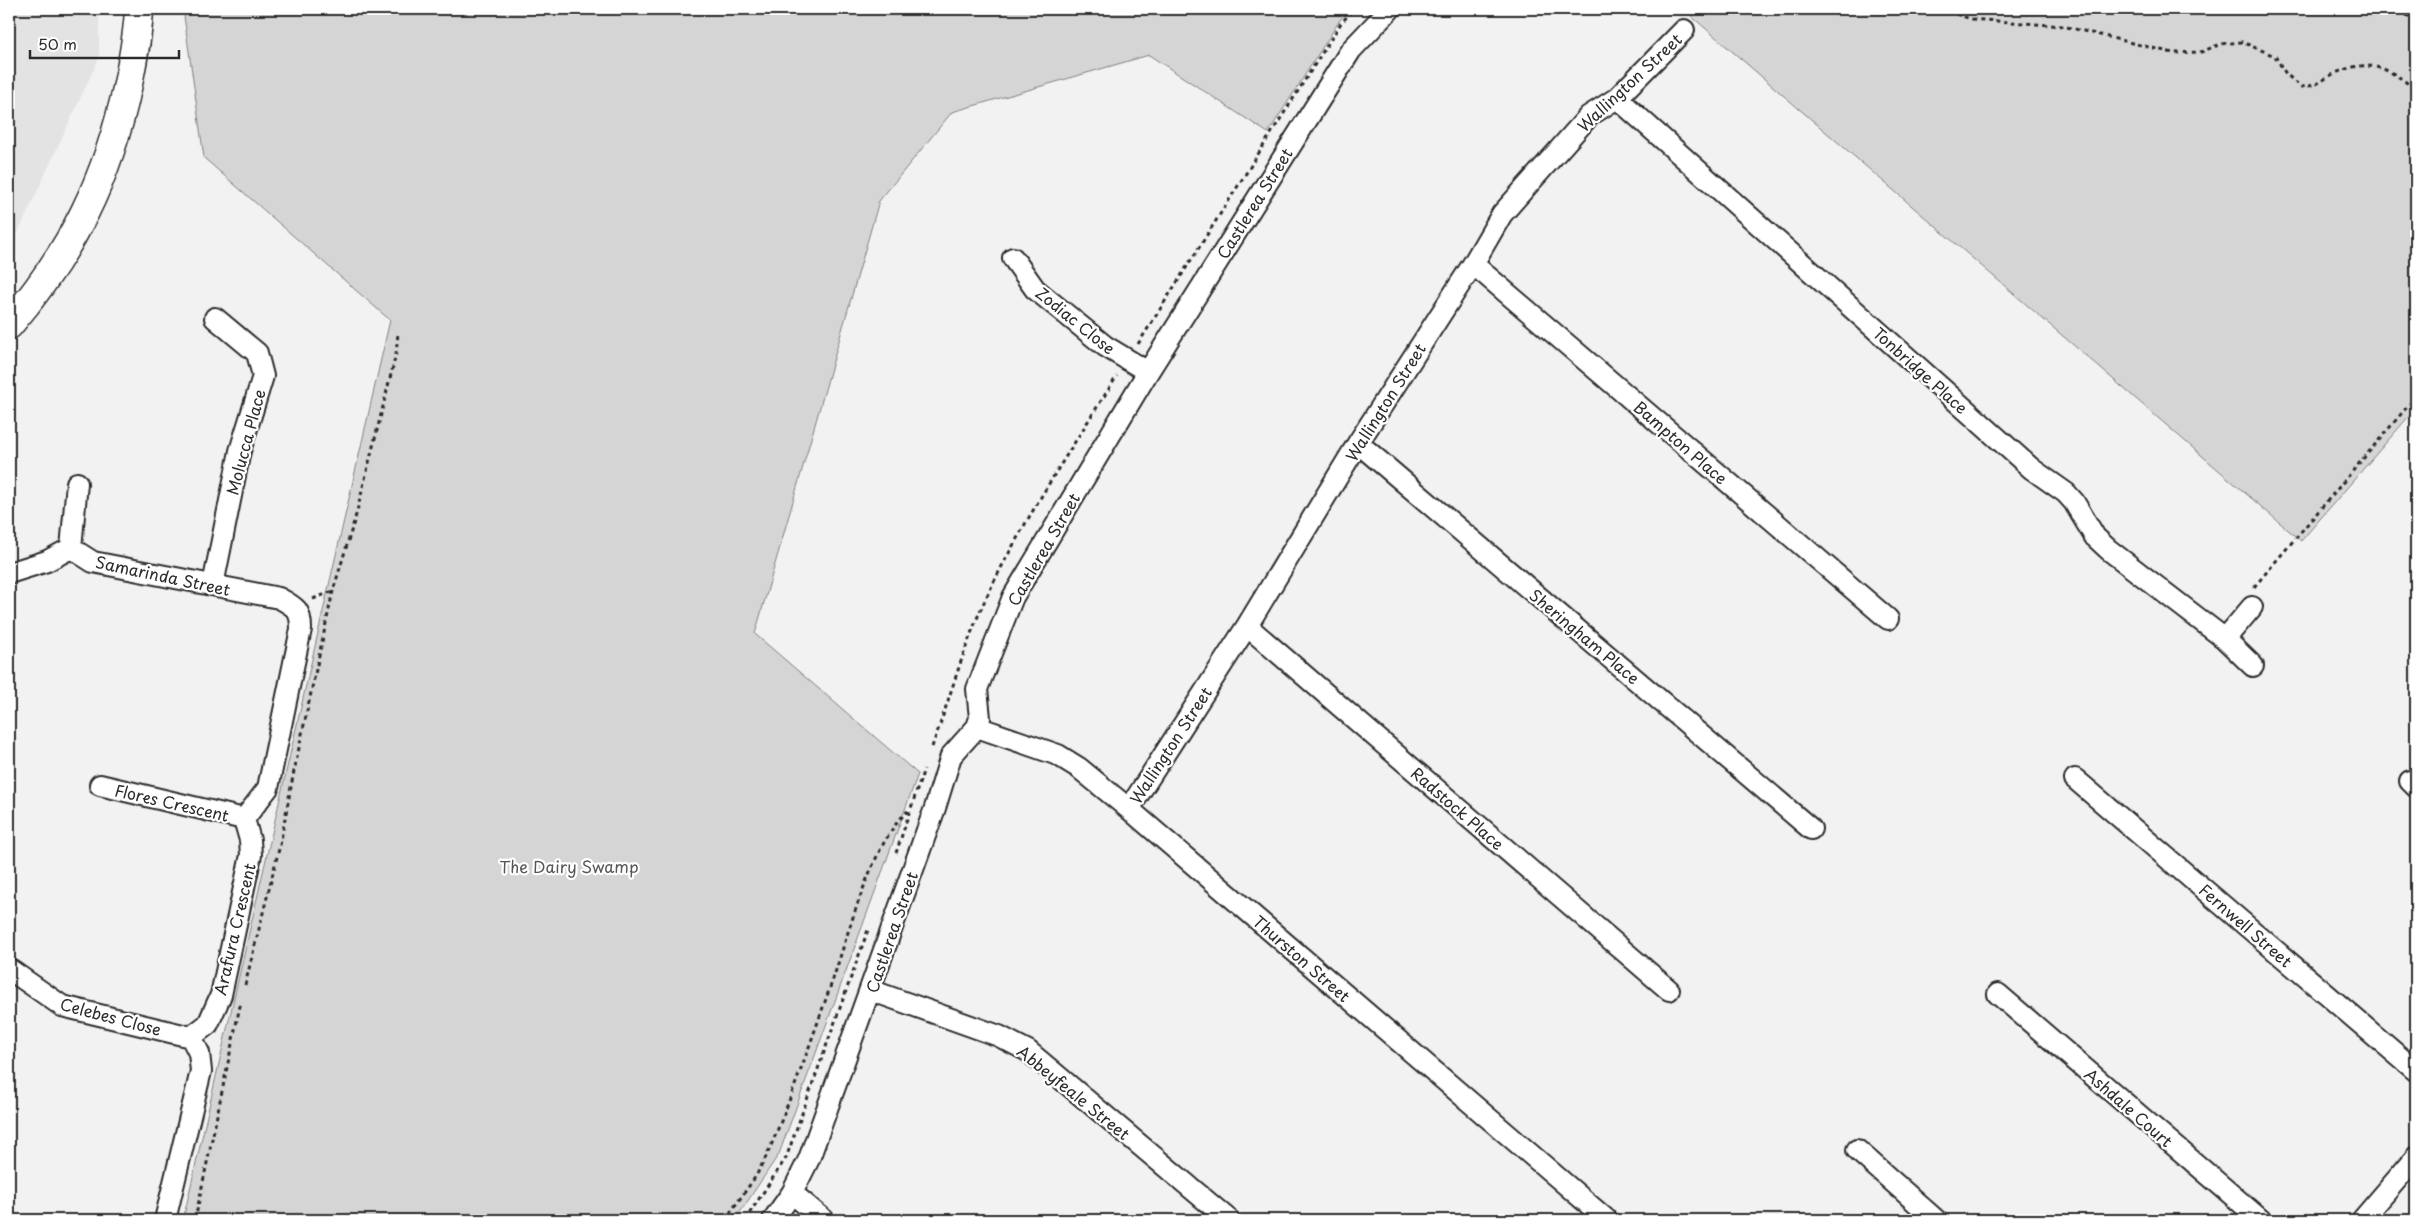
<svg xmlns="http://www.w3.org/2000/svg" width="2425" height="1229" viewBox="0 0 2425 1229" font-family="'Playpen Sans',sans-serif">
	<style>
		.built { fill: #e3e3e3 }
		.green { fill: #d5d5d5; stroke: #808080 }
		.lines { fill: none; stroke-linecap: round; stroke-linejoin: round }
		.street-casing { stroke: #2b2b2b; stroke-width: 24 }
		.secondary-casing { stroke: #2b2b2b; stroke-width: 31 }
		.path { stroke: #2b2b2b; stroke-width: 3; stroke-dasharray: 4 4; stroke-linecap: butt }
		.street { stroke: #fff; stroke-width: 20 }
		.secondary { stroke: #fff; stroke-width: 28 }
		.labels { text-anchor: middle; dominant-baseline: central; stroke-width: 4.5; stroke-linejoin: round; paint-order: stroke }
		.street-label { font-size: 16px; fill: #2b2b2b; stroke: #fff }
		.park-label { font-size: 16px; fill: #565656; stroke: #fff }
	</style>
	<rect width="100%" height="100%" fill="#f2f2f2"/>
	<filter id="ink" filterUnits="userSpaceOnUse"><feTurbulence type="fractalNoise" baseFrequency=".02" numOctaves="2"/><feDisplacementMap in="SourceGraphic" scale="10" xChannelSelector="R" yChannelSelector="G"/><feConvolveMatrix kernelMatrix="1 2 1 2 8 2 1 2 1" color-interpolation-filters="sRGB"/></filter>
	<g filter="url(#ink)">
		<!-- built -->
		<path class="built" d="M 9,9 L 99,9 L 99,58 L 9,252 Z"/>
		<!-- green -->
		<path class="green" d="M 183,9 L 1349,9 L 1340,20 L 1268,133 L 1149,55 L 952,112 L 879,201 L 755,634 L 918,774 L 779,1154 L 735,1220 L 183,1220 L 390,320 L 204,158 Z
			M 1683,9 L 2412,9 L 2416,13 L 2416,408 L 2301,541 Z"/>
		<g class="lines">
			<defs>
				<path id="street" d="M 1617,98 L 2032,469 L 2066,493 L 2074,502 L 2095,537 L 2109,550 L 2225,639 L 2253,666
					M 1013,258 L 1035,289 L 1105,346 L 1148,372
					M 1473,264 L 1888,619
					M 1358,443 L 1811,829
					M 71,548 L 77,483
					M 9,573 L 47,561 L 71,548 L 93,562 L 279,598 C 296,607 301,610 301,629 L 268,788 L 244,819 L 250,840 L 251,855 L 221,995 L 208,1024 L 191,1037 L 199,1053 L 201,1071 L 165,1220
					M 213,585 L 240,451 L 263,376 L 257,353 L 215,318
					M 1247,626 L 1669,990
					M 2225,639 L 2252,607
					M 977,727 L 1058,755 L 1079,768 L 1129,809 L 1607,1220
					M 2075,779 L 2416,1071
					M 2410,781 L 2416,787
					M 100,785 L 244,819
					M 1129,809 L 1247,626 L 1358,443 L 1473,264 L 1502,214 L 1589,116 L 1617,98 L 1684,30
					M 9,969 L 62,1006 L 191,1037
					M 870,990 L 999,1036 L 1028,1051 L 1229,1220
					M 1998,994 L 2261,1220
					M 1857,1150 L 1936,1220
					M 792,1193 L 824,1220
					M 773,1220 L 792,1193 L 809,1159 L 935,808 L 951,756 L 977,727 L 980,718 L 977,689 L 1013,597 L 1148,372 L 1351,50 L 1390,9
					M 2362,1220 L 2416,1157"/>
				<path id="secondary" d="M 9,325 C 72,251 108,179 128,84 C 133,59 138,35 139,9"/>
			</defs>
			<!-- street casing -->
			<use href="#street" class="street-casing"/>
			<!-- secondary casing -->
			<use href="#secondary" class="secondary-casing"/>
			<!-- path -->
			<path class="path" d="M 1941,9 L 1971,19 L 2063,26 L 2173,53 L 2201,52 L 2221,44 L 2242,42 L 2275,56 L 2286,74 L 2301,87 C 2323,85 2319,80 2336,73 C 2369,58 2390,68 2416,90
				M 2400,9 L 2416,23
				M 1138,344 L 1341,23 L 1354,9
				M 2254,587 L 2413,400 L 2416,403
				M 313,599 L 333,591
				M 932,747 C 950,698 964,645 986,598 C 1023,521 1071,448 1117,376
				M 896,853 L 924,769
				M 245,985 L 280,845 L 294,771 L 333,591 L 356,515 L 396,354 L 398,333
				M 195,1220 L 241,1001
				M 725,1220 L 756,1176 L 767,1155 C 792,1097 813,1036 834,976 C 849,931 873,841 908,811
				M 745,1220 L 786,1158 L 868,930"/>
			<!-- street -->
			<use href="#street" class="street"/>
			<!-- secondary -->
			<use href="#secondary" class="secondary"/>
		</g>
	</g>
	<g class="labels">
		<!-- street labels -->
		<g class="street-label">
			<text transform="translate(1629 82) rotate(-43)">Wallington Street</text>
			<text transform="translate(1254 203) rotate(-58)">Castlerea Street</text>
			<text transform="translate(1076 320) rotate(39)">Zodiac Close</text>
			<text transform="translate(1921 370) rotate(42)">Tonbridge Place</text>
			<text transform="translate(1385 402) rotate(-58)">Wallington Street</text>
			<text transform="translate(245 442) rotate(-75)">Molucca Place</text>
			<text transform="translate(1681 442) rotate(41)">Bampton Place</text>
			<text transform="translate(1043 549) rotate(-60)">Castlerea Street</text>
			<text transform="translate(163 575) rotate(12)">Samarinda Street</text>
			<text transform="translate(1585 636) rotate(40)">Sheringham Place</text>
			<text transform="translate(1170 745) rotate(-57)">Wallington Street</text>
			<text transform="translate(172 802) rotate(13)">Flores Crescent</text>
			<text transform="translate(1458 808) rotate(41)">Radstock Place</text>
			<text transform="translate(2246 925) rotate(41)">Fernwell Street</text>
			<text transform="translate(234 929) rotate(-77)">Arafura Crescent</text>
			<text transform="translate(891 932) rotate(-71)">Castlerea Street</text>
			<text transform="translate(1302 958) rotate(41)">Thurston Street</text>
			<text transform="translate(111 1016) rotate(15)">Celebes Close</text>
			<text transform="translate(1074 1092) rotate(39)">Abbeyfeale Street</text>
			<text transform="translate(2129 1107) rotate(41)">Ashdale Court</text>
		</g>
		<!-- park labels -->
		<g class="park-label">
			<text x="569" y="866">The Dairy Swamp</text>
		</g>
	</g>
	<!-- margin -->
	<rect width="2425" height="1229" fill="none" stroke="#fff" stroke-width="30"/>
	<rect x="15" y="15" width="2395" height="1199" fill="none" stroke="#2b2b2b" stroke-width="2" filter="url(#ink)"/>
	<!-- scale -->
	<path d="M30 50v8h149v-8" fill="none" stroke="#2b2b2b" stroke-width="2.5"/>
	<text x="38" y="50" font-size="15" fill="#2b2b2b" stroke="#ffffff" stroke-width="4" paint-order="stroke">50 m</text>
</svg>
